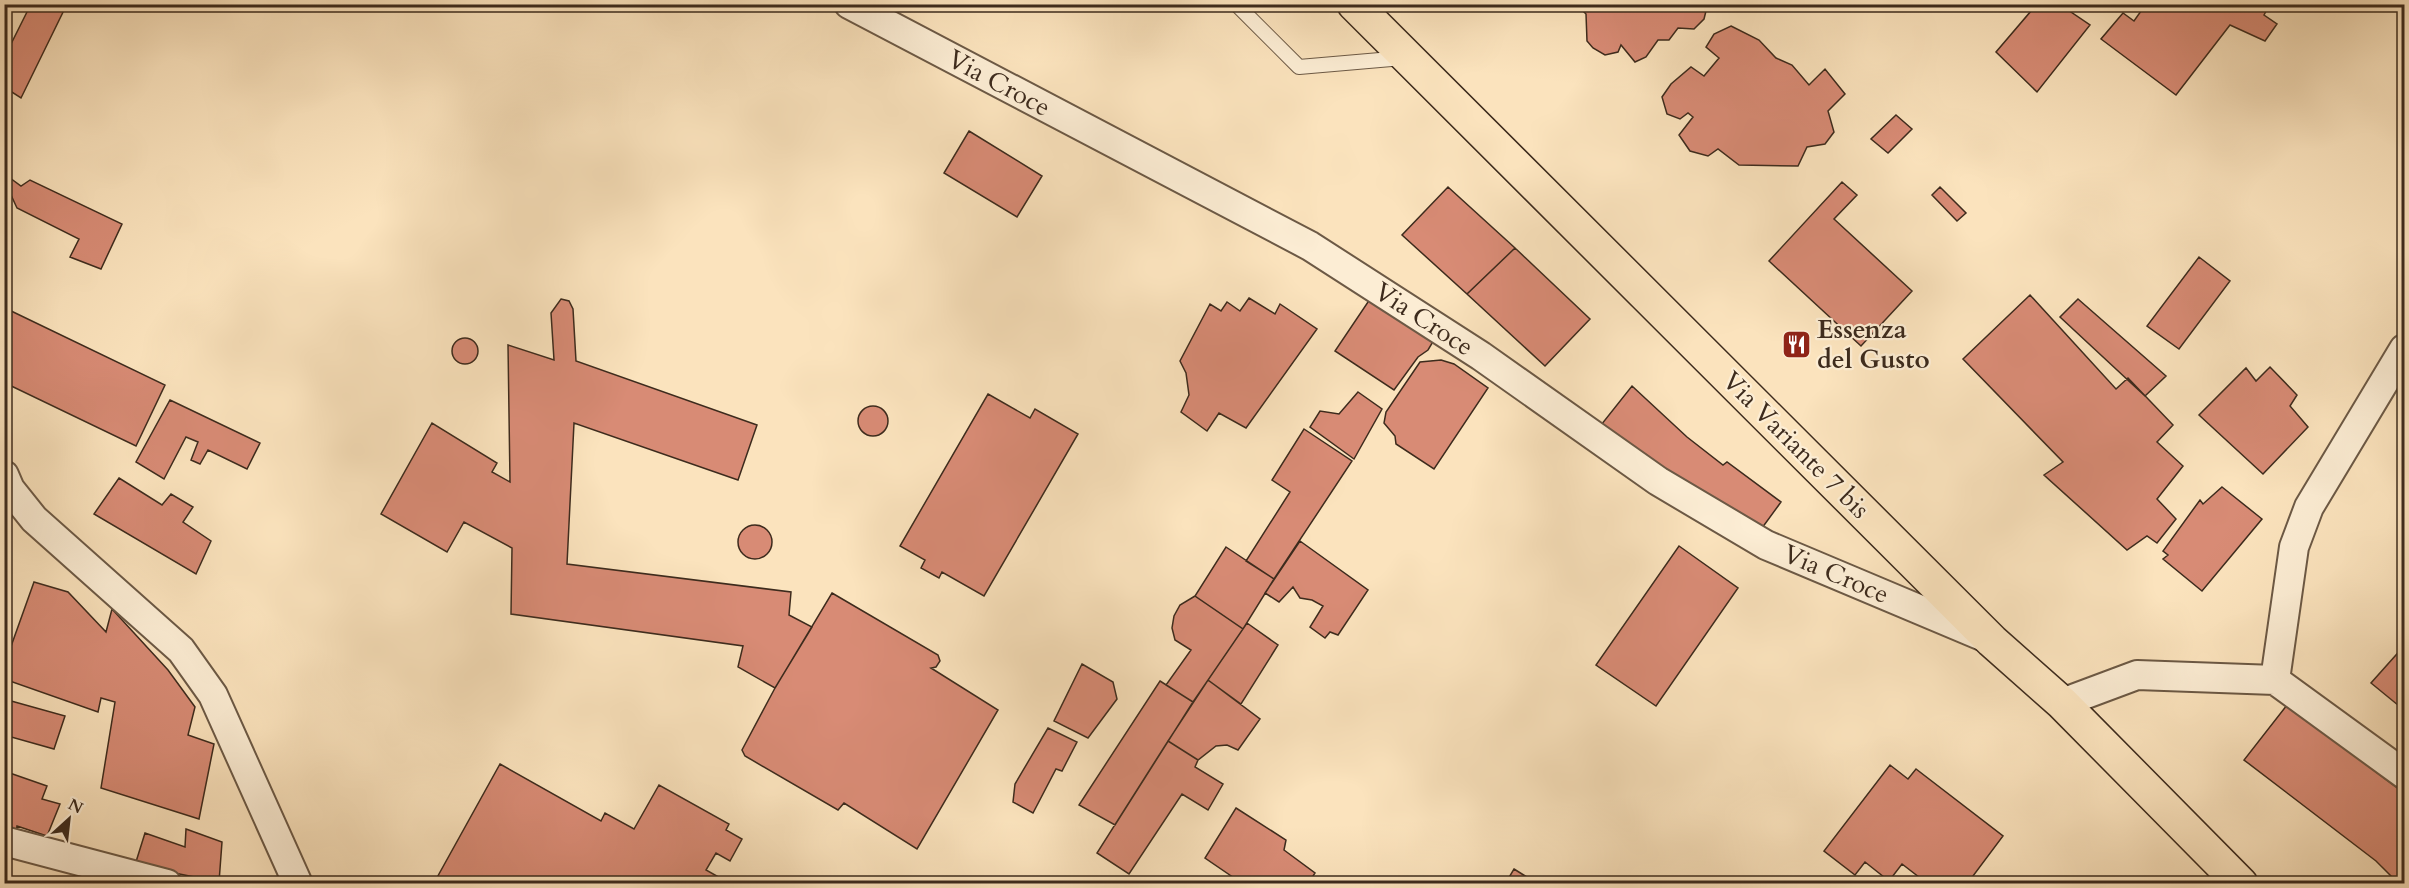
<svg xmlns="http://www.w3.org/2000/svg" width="2409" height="888" viewBox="0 0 2409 888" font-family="Cardo,serif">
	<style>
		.building { fill: #d88b75; stroke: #3d2b1d; stroke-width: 1.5 }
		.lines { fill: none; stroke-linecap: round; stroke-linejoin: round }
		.service-casing { stroke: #6c5945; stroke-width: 16 }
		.minor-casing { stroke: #6c5945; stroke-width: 32 }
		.primary-casing { stroke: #3d2b1d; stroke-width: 36 }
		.service { stroke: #fcedd4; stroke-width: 14 }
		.minor { stroke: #fcedd4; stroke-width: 28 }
		.primary { stroke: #fbe3bd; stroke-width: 33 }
		.labels { text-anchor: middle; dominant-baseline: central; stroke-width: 4.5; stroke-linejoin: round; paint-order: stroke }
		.street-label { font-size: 26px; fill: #3d2b1d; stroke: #fcedd4 }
		.poi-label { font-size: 26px; font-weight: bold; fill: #3d2b1d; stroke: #fcedd4; text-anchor: start }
	</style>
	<rect width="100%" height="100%" fill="#fbe3bd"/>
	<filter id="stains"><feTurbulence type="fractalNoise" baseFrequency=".00333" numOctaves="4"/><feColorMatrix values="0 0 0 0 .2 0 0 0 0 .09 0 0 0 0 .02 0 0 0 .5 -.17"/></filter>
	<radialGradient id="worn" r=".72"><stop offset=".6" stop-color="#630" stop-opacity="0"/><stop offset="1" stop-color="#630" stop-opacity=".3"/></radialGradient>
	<!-- building -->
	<path class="building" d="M 31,4 L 67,4 L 21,98 L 4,87 L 4,58 Z
		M 1705,4 L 1706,11 L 1704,19 L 1694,29 L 1678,28 L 1669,40 L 1658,40 L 1646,57 L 1635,62 L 1621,45 L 1618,52 L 1605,55 L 1593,48 L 1587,41 L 1586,14 L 1576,4 Z
		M 2037,4 L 2059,4 L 2090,25 L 2037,92 L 1996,52 Z
		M 2146,4 L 2270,4 L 2264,15 L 2277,24 L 2265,41 L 2230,25 L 2176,95 L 2101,39 L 2123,13 L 2134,21 Z
		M 1731,26 L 1759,40 L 1776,58 L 1792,65 L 1809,85 L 1825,69 L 1845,94 L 1828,111 L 1834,132 L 1825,144 L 1807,147 L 1798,166 L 1739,165 L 1718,149 L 1708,156 L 1690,151 L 1679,135 L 1693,117 L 1688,113 L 1680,119 L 1667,114 L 1662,97 L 1671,84 L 1691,67 L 1704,76 L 1719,58 L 1706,47 L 1714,34 Z
		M 1896,115 L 1912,129 L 1888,153 L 1871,139 Z
		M 969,131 L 1042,176 L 1017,217 L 944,173 Z
		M 6,175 L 21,186 L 30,180 L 122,224 L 101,269 L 70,257 L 79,239 L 17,208 L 10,193 L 4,186 Z
		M 1842,182 L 1857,195 L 1834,219 L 1912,291 L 1861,346 L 1769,261 Z
		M 1448,187 L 1515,248 L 1467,294 L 1402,235 Z
		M 1940,187 L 1966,213 L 1957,221 L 1932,195 Z
		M 1515,248 L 1590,319 L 1545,366 L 1467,294 Z
		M 2199,257 L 2230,281 L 2179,349 L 2147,326 Z
		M 2030,295 L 2116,389 L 2128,378 L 2173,425 L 2157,442 L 2183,466 L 2157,499 L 2176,519 L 2157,543 L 2147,536 L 2127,550 L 2044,475 L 2063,462 L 1963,359 Z
		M 1249,298 L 1275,314 L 1280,304 L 1317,329 L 1246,428 L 1219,413 L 1207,431 L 1181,412 L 1189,395 L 1186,373 L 1180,361 L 1210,304 L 1221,311 L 1227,302 L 1240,311 Z
		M 561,299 L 569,301 L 573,309 L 576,361 L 757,425 L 738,480 L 574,423 L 567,564 L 791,592 L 789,615 L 812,627 L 775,688 L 738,667 L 743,646 L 511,614 L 512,548 L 464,522 L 447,552 L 381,514 L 432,423 L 497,463 L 492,472 L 510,482 L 508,345 L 554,360 L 551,313 Z
		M 1370,299 L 1434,340 L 1428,350 L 1418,357 L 1394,390 L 1335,351 Z
		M 2078,299 L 2166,376 L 2145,396 L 2060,317 Z
		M 7,309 L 165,385 L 136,446 L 5,383 Z
		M452 351a13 13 0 1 1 26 0a13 13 0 1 1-26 0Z
		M 1441,360 L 1454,364 L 1488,388 L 1434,469 L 1396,444 L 1395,436 L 1384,423 L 1386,412 L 1420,362 Z
		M 2270,367 L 2297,395 L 2290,406 L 2308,427 L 2263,474 L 2199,415 L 2246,368 L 2256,381 Z
		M 1632,386 L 1687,437 L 1723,465 L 1727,462 L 1781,502 L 1762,528 L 1694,492 L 1601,425 Z
		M 1358,392 L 1382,409 L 1354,459 L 1310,427 L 1320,411 L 1339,414 Z
		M 988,394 L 1030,418 L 1035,409 L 1078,434 L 984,596 L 942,572 L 939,578 L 921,568 L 925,560 L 900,546 Z
		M 170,400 L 260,443 L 247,469 L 208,450 L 200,464 L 191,460 L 198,442 L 186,437 L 164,479 L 136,462 Z
		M858 421a15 15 0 1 1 30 0a15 15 0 1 1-30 0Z
		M 1304,429 L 1352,461 L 1274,579 L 1246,561 L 1290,492 L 1272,480 Z
		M 119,478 L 162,505 L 171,494 L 193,507 L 183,522 L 211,541 L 196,574 L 94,514 Z
		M 2222,487 L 2262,519 L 2202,591 L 2163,559 L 2168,555 L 2163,551 L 2200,500 L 2203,504 Z
		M738 542a17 17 0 1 1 34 0a17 17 0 1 1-34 0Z
		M 1300,541 L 1368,590 L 1338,635 L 1330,632 L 1325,638 L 1310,627 L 1323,606 L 1312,600 L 1300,598 L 1293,587 L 1279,602 L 1265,593 Z
		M 1679,546 L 1738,588 L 1656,706 L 1596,665 Z
		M 1226,547 L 1274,579 L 1243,629 L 1195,596 Z
		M 34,582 L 68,592 L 106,632 L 112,609 L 168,670 L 195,707 L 188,735 L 214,744 L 199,819 L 101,788 L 115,702 L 101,698 L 98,712 L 4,679 L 4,666 Z
		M 832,593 L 938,655 L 940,661 L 936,667 L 931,668 L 998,710 L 917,849 L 844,803 L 838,810 L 745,756 L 742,750 L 775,688 Z
		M 1195,596 L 1243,629 L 1193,702 L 1166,685 L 1191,650 L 1175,640 L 1172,628 L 1174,616 L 1180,605 Z
		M 1247,623 L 1278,645 L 1241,704 L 1208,680 Z
		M 2404,646 L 2404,710 L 2371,683 Z
		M 1082,664 L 1113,682 L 1117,699 L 1088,738 L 1054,721 Z
		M 1208,680 L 1260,719 L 1238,750 L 1227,745 L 1216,746 L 1198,760 L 1168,741 Z
		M 1160,681 L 1193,702 L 1115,825 L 1079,805 Z
		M 4,699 L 65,716 L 54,749 L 4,735 Z
		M 2287,705 L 2404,793 L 2404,884 L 2399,884 L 2376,861 L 2244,760 Z
		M 1048,728 L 1077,742 L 1062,771 L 1056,769 L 1033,813 L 1013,802 L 1015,784 Z
		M 1168,741 L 1198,760 L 1195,767 L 1223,784 L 1208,810 L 1182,794 L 1129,874 L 1097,853 Z
		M 500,764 L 601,821 L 605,813 L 634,829 L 659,785 L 729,824 L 726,830 L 742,839 L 730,861 L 716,853 L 706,870 L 731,884 L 626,884 L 618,879 L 615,884 L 434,883 Z
		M 1890,765 L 1908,779 L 1916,769 L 2003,836 L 1967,884 L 1928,884 L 1902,864 L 1889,881 L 1865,862 L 1855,875 L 1824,851 Z
		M 4,771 L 47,786 L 42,799 L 60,804 L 47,836 L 17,826 L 16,832 L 4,830 Z
		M 1236,808 L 1286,840 L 1284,850 L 1315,873 L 1308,884 L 1243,884 L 1205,858 Z
		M 186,829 L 222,842 L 219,882 L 135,865 L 145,833 L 185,847 Z
		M 1514,869 L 1538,884 L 1505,884 Z"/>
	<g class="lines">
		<defs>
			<path id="service" d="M 1236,4 L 1299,67 L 1403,58"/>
			<path id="minor" d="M 849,4 L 1310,246 L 1481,356 L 1658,481 L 1766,545 L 1987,638
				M 4,475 L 10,489 L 34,519 L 181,650 L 213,695 L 298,884
				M 2275,680 L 2404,774
				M 2062,703 L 2137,675 L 2275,680 L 2294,547 L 2309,507 L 2404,349
				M 4,841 L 167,884"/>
			<path id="primary" d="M 1354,4 L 1992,641 L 2062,703 L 2241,884"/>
		</defs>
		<!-- service casing -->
		<use href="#service" class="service-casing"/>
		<!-- minor casing -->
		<use href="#minor" class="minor-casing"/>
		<!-- primary casing -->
		<use href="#primary" class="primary-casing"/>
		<!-- service -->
		<use href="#service" class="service"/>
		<!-- minor -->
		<use href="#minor" class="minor"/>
		<!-- primary -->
		<use href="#primary" class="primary"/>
	</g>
	<!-- icons -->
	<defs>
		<symbol id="restaurant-square" viewBox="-11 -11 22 22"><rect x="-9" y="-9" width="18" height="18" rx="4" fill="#8f2418" stroke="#fcedd4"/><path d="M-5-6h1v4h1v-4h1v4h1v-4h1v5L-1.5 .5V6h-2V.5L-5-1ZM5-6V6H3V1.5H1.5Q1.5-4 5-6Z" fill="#fff"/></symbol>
	</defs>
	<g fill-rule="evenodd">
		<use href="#restaurant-square" x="1780" y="328" width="33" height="33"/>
	</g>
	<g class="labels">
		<!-- street labels -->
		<g class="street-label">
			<text transform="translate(999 83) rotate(28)">Via Croce</text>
			<text transform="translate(1424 319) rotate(33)">Via Croce</text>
			<text transform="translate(1796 445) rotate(45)">Via Variante 7 bis</text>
			<text transform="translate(1836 574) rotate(23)">Via Croce</text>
		</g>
		<!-- poi labels -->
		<g class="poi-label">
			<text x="1817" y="329">Essenza<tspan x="1817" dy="30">del Gusto</tspan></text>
		</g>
	</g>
	<!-- margin -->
	<rect width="2409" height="888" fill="none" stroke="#fbe3bd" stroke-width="24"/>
	<rect x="6" y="6" width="2397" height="876" fill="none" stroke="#3d2b1d" stroke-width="3"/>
	<rect x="12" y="12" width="2385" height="864" fill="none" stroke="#3d2b1d" stroke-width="1.5"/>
	<!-- north arrow -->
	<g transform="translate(69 819) rotate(27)" stroke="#fcedd4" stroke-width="4.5" paint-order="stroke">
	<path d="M0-4.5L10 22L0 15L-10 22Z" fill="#3d2b1d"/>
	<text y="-9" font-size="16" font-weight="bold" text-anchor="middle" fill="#3d2b1d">N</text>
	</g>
	<rect width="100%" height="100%" filter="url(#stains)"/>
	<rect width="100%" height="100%" fill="url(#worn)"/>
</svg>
